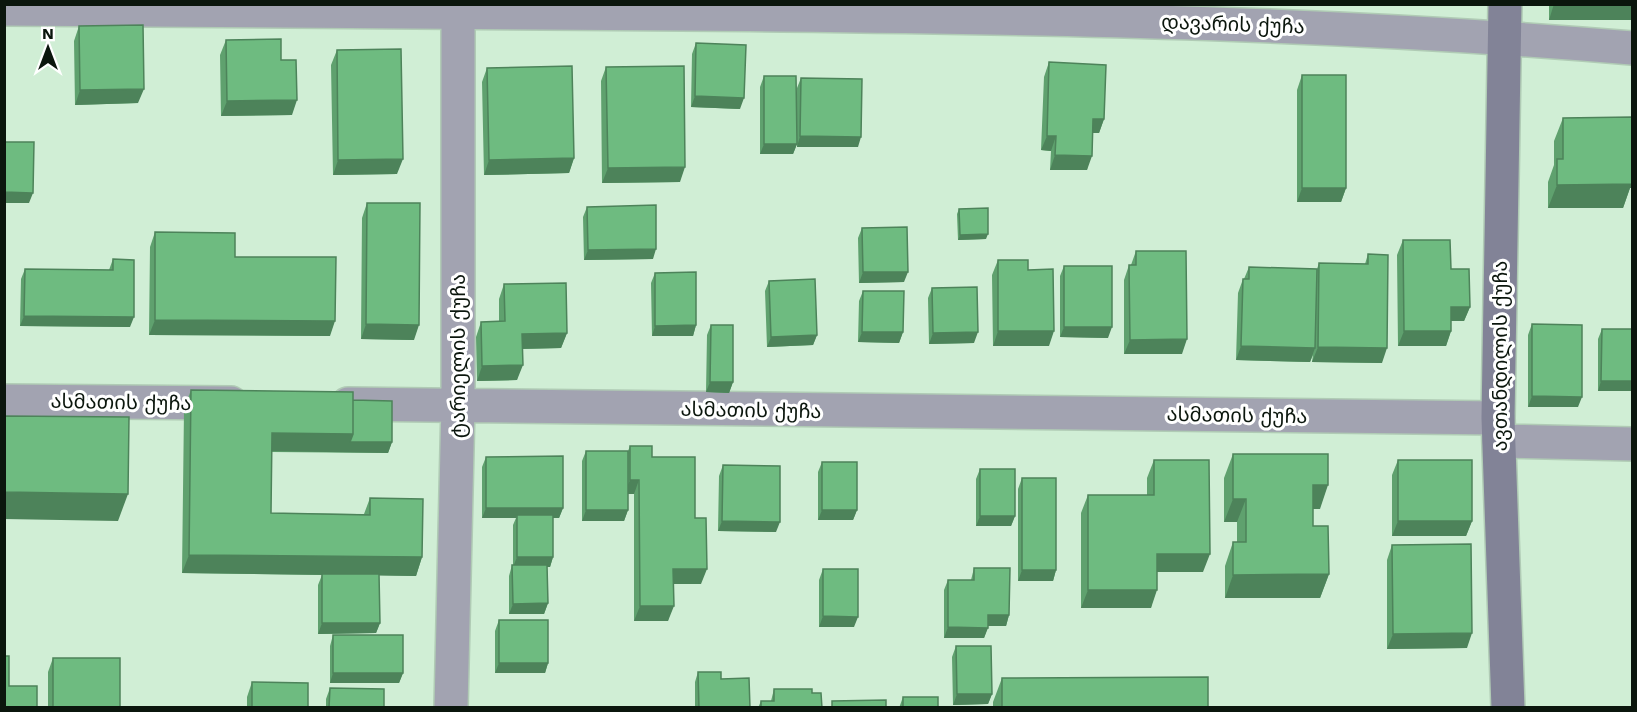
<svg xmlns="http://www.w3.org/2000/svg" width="1637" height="712" viewBox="0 0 1637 712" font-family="'Work Sans','Noto Sans Georgian',sans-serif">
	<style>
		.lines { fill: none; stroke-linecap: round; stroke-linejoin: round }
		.street-casing { stroke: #b0cbb5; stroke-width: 36 }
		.secondary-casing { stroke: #b0cbb5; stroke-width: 36 }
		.street { stroke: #a2a3b1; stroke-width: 33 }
		.secondary { stroke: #828397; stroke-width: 33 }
		.wall { fill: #5fa16e }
		.shaded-wall { fill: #4d835a }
		.building { fill: #6ebb80; stroke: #4d835a; stroke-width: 1.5 }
		.labels { text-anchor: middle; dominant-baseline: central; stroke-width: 6; stroke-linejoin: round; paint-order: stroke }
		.street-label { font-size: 20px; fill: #0b160d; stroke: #fff }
	</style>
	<rect width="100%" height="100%" fill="#d0eed5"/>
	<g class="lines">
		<defs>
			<path id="street" d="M 4,9 C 264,10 523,11 782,15 C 1066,18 1349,24 1632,48
				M 4,401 L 231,403
				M 348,404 L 1498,418
				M 1499,441 L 1632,444
				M 451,708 L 458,405 L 458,4"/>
			<path id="secondary" d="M 1505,4 L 1498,418 L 1508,708"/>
		</defs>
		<!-- street casing -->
		<use href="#street" class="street-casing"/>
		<!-- secondary casing -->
		<use href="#secondary" class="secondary-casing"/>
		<!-- street -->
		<use href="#street" class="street"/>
		<!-- secondary -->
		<use href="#secondary" class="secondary"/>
	</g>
	<!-- wall -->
	<path class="wall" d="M 1549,4 L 1632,4 L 1632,20 L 1549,20 Z
		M 79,26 L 138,103 L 75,105 L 74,41 Z
		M 226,40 L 281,60 L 292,115 L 221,116 L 220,55 Z
		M 696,43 L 740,109 L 691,107 L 692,54 Z
		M 337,50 L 397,174 L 333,175 L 331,65 Z
		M 1049,62 L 1104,119 L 1099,133 L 1093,133 L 1087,170 L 1050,170 L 1051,151 L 1041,150 L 1044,77 Z
		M 606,67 L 680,182 L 602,183 L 601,81 Z
		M 487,68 L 574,158 L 569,173 L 484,175 L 482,82 Z
		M 1302,75 L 1346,188 L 1341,202 L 1297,202 L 1297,90 Z
		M 764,76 L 797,144 L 793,154 L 760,154 L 760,87 Z
		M 801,78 L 858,147 L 797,147 L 797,88 Z
		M 1632,117 L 1632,188 L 1630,188 L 1623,208 L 1548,208 L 1548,182 L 1554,165 L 1554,141 L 1563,118 Z
		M 367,203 L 414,340 L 361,339 L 362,218 Z
		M 587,207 L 653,259 L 584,260 L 583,217 Z
		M 959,209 L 986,239 L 958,240 L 957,214 Z
		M 862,228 L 904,282 L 859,283 L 858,238 Z
		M 155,232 L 235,257 L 330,336 L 149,335 L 150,247 Z
		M 1403,240 L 1451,269 L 1470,307 L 1464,321 L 1451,321 L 1451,331 L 1446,346 L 1398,346 L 1397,255 Z
		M 1136,251 L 1182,354 L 1124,354 L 1124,280 L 1129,265 L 1131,265 Z
		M 1368,254 L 1382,363 L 1312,362 L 1313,355 L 1310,362 L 1236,360 L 1238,293 L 1243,279 L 1244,279 L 1249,267 L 1317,269 L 1319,263 L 1365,264 Z
		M 113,259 L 130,327 L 20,326 L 21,279 L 25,269 L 109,270 Z
		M 998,260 L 1028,270 L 1049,346 L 993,346 L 992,275 Z
		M 1064,266 L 1108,338 L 1060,337 L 1060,276 Z
		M 655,273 L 696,325 L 693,336 L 652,336 L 651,283 Z
		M 769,281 L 817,335 L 813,345 L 767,347 L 765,291 Z
		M 504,284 L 567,333 L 561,348 L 522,349 L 517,380 L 477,381 L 476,337 L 481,322 L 499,322 L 499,299 Z
		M 932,288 L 974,343 L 929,344 L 928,298 Z
		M 863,291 L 903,332 L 899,343 L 858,342 L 859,301 Z
		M 1532,324 L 1578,407 L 1528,407 L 1528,335 Z
		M 711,325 L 733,382 L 729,393 L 706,392 L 707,335 Z
		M 1602,329 L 1632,391 L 1598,391 L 1598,339 Z
		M 191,390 L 353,400 L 392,442 L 388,453 L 271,452 L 271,513 L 364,514 L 370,498 L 422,557 L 416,576 L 379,575 L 380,623 L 376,633 L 318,634 L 318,585 L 322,575 L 182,573 L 184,409 Z
		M 630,446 L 652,457 L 695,518 L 701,584 L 674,584 L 668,621 L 634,621 L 634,494 L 628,494 L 628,510 L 624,521 L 582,521 L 582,461 L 586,451 L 628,451 Z
		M 1233,454 L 1320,509 L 1313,509 L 1313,526 L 1329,574 L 1320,598 L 1225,598 L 1225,566 L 1233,542 L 1237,542 L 1237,522 L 1224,522 L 1224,478 Z
		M 486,457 L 563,508 L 559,518 L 553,518 L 553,557 L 550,567 L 547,567 L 548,603 L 544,614 L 509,614 L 509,576 L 512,565 L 513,565 L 513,525 L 516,518 L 482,518 L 482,467 Z
		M 1154,460 L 1203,572 L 1157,572 L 1151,608 L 1081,608 L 1081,513 L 1088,495 L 1147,495 L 1147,478 Z
		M 1398,460 L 1472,521 L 1466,536 L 1392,536 L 1392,475 Z
		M 822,462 L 857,510 L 853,520 L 818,520 L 818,472 Z
		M 723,465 L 776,532 L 718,531 L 719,476 Z
		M 980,469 L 1015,516 L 1011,526 L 976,526 L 976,479 Z
		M 1022,478 L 1056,570 L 1053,581 L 1018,581 L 1018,489 Z
		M 1392,545 L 1467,648 L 1387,649 L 1387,560 Z
		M 974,568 L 1009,615 L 1006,626 L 988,626 L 984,638 L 944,638 L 944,590 L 948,580 L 971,580 Z
		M 823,569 L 854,627 L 819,627 L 819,580 Z
		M 499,620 L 548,663 L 545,673 L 495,673 L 495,631 Z
		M 333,635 L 403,673 L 399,683 L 330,683 L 330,646 Z
		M 956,646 L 992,694 L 988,704 L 953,705 L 952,657 Z
		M 53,658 L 120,708 L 48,708 L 48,672 Z
		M 698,672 L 750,708 L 695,708 L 695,682 Z
		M 1002,678 L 1208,708 L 993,708 L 993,702 Z
		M 252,682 L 308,708 L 247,708 L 247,697 Z
		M 330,688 L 384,708 L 326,708 L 326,699 Z
		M 774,689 L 812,693 L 822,708 L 758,708 L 761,701 L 771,701 Z
		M 903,697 L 938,708 L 899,708 Z"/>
	<!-- shaded-wall -->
	<path class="shaded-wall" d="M 1554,4 L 1632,4 L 1632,20 L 1549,20 Z
		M 144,89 L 138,103 L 75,105 L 80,90 Z
		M 695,96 L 744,98 L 740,109 L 691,107 Z
		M 297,100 L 292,115 L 221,116 L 227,101 Z
		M 1093,119 L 1104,119 L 1099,133 L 1088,133 Z
		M 800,136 L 861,137 L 858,147 L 797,147 Z
		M 1047,136 L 1056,136 L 1051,151 L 1041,150 Z
		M 764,144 L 797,144 L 793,154 L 760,154 Z
		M 1055,155 L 1092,156 L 1087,170 L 1050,170 Z
		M 574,158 L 569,173 L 484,175 L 489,160 Z
		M 403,159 L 397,174 L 333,175 L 338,160 Z
		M 1631,165 L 1632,165 L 1632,188 L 1630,188 L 1623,208 L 1548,208 L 1557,185 Z
		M 685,167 L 680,182 L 602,183 L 608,168 Z
		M 1302,188 L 1346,188 L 1341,202 L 1297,202 Z
		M 4,192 L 33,193 L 29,203 L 4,203 Z
		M 988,234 L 986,239 L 958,240 L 960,235 Z
		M 656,249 L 653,259 L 584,260 L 588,250 Z
		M 863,272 L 908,272 L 904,282 L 859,283 Z
		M 1451,307 L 1470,307 L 1464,321 L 1445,321 Z
		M 24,316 L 134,317 L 130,327 L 20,326 Z
		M 155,320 L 335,321 L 330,336 L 149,335 Z
		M 366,324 L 419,325 L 414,340 L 361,339 Z
		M 696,325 L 693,336 L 652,336 L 655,326 Z
		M 1064,327 L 1112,327 L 1108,338 L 1060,337 Z
		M 998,331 L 1054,331 L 1049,346 L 993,346 Z
		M 1404,331 L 1451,331 L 1446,346 L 1398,346 Z
		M 862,332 L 903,332 L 899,343 L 858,342 Z
		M 978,332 L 974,343 L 929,344 L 933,333 Z
		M 567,333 L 561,348 L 516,349 L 522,334 Z
		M 817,335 L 813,345 L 767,347 L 771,337 Z
		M 1187,339 L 1182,354 L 1124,354 L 1130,340 Z
		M 1241,346 L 1315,348 L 1310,362 L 1236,360 Z
		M 1318,347 L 1387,348 L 1382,363 L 1312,362 Z
		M 523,365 L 517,380 L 477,381 L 482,366 Z
		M 1601,381 L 1632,381 L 1632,391 L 1598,391 Z
		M 710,382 L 733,382 L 729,393 L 706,392 Z
		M 1532,396 L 1582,397 L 1578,407 L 1528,407 Z
		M 272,433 L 353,434 L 392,442 L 388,453 L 265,451 Z
		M 630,480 L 639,480 L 634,494 L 624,494 Z
		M 1313,485 L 1328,485 L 1320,509 L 1304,509 Z
		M 4,492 L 128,494 L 118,521 L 4,519 Z
		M 1233,499 L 1246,499 L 1237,522 L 1224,522 Z
		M 486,508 L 563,508 L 559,518 L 517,518 L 517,515 L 516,518 L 482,518 Z
		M 586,510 L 628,510 L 624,521 L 582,521 Z
		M 822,510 L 857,510 L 853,520 L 818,520 Z
		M 980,516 L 1015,516 L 1011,526 L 976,526 Z
		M 722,521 L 780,522 L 776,532 L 718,531 Z
		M 1398,521 L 1472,521 L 1466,536 L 1392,536 Z
		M 1157,554 L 1210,554 L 1203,572 L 1151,572 Z
		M 189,555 L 422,557 L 416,576 L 182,573 Z
		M 517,557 L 553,557 L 550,567 L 513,567 Z
		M 673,569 L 707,569 L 701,584 L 668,584 Z
		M 1022,570 L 1056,570 L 1053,581 L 1018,581 Z
		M 1329,574 L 1320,598 L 1225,598 L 1233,575 Z
		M 1088,590 L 1157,590 L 1151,608 L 1081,608 Z
		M 548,603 L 544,614 L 509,614 L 513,604 Z
		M 640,606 L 674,606 L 668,621 L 634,621 Z
		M 988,615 L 1009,615 L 1006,626 L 984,626 Z
		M 823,616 L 858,617 L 854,627 L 819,627 Z
		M 322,623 L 380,623 L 376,633 L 318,634 Z
		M 948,627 L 988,628 L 984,638 L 944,638 Z
		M 1472,633 L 1467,648 L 1387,649 L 1393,634 Z
		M 499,663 L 548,663 L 545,673 L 495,673 Z
		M 333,673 L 403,673 L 399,683 L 330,683 Z
		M 957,694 L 992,694 L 988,704 L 953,705 Z"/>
	<!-- building -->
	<path class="building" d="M 143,25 L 144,89 L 80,90 L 79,26 Z
		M 281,39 L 281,60 L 296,60 L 297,100 L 227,101 L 226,40 Z
		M 696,43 L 746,45 L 744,98 L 695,96 Z
		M 401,49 L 403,159 L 338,160 L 337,50 Z
		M 1049,62 L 1106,65 L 1104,119 L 1093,119 L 1092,156 L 1055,155 L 1056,136 L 1047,136 Z
		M 572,66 L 574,158 L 489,160 L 487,68 Z
		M 684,66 L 685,167 L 608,168 L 606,67 Z
		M 1302,75 L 1346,75 L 1346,188 L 1302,188 Z
		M 764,76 L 796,76 L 797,144 L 764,144 Z
		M 801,78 L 862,79 L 861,137 L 800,136 Z
		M 1632,117 L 1632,184 L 1557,185 L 1557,159 L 1563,159 L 1563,118 Z
		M 4,142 L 34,142 L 33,193 L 4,192 Z
		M 367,203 L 420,203 L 419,325 L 366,324 Z
		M 656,205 L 656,249 L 588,250 L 587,207 Z
		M 988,208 L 988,234 L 960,235 L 959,209 Z
		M 907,227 L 908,272 L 863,272 L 862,228 Z
		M 155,232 L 235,233 L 235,257 L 336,257 L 335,321 L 155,320 Z
		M 1403,240 L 1450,240 L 1451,269 L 1469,269 L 1470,307 L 1451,307 L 1451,331 L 1404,331 Z
		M 1136,251 L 1186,251 L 1187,339 L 1130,340 L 1129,265 L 1136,265 Z
		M 1368,254 L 1388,255 L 1387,348 L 1318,347 L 1319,263 L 1368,264 Z
		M 113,259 L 134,260 L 134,317 L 24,316 L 25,269 L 113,270 Z
		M 998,260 L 1028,260 L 1028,270 L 1053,269 L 1054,331 L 998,331 Z
		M 1064,266 L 1112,266 L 1112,327 L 1064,327 Z
		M 1249,267 L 1317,269 L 1315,348 L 1241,346 L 1243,279 L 1249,279 Z
		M 696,272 L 696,325 L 655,326 L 655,273 Z
		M 815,279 L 817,335 L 771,337 L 769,281 Z
		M 566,283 L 567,333 L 522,334 L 523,365 L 482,366 L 481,322 L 505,321 L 504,284 Z
		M 977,287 L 978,332 L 933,333 L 932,288 Z
		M 863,291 L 904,291 L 903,332 L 862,332 Z
		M 1532,324 L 1582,325 L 1582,397 L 1532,396 Z
		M 711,325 L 733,325 L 733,382 L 710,382 Z
		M 1602,329 L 1632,329 L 1632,381 L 1601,381 Z
		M 191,390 L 353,392 L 353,434 L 272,433 L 271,513 L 370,515 L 370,498 L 423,499 L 422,557 L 189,555 Z
		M 353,400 L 392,401 L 392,442 L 350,442 L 353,434 Z
		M 4,416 L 129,417 L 128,494 L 4,492 Z
		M 630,446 L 652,446 L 652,457 L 695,457 L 695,518 L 706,518 L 707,569 L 673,569 L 674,606 L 640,606 L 639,480 L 630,480 Z
		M 586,451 L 628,451 L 628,510 L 586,510 Z
		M 1233,454 L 1328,454 L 1328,485 L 1313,485 L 1313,526 L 1328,526 L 1329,574 L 1233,575 L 1233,542 L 1246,542 L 1246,499 L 1233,499 Z
		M 563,456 L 563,508 L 486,508 L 486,457 Z
		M 1154,460 L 1209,460 L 1210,554 L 1157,554 L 1157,590 L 1088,590 L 1088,495 L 1154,495 Z
		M 1398,460 L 1472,460 L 1472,521 L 1398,521 Z
		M 822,462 L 857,462 L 857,510 L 822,510 Z
		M 723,465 L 780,466 L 780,522 L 722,521 Z
		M 980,469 L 1015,469 L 1015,516 L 980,516 Z
		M 1022,478 L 1056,478 L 1056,570 L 1022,570 Z
		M 517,515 L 553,515 L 553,557 L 517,557 Z
		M 1471,544 L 1472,633 L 1393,634 L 1392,545 Z
		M 512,565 L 547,565 L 548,603 L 513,604 Z
		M 974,568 L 1010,568 L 1009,615 L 988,615 L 988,628 L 948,627 L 948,580 L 974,580 Z
		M 823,569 L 858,569 L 858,617 L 823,616 Z
		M 322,574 L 379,574 L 380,623 L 322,623 Z
		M 499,620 L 548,620 L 548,663 L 499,663 Z
		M 333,635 L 403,635 L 403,673 L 333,673 Z
		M 956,646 L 991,646 L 992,694 L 957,694 Z
		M 4,656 L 9,656 L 9,686 L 37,686 L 37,708 L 4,708 Z
		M 53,658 L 120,658 L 120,708 L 53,708 Z
		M 698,672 L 721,672 L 721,679 L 749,678 L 750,708 L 699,708 Z
		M 1208,677 L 1208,708 L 1002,708 L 1002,678 Z
		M 252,682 L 308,683 L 308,708 L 252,708 Z
		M 330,688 L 384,689 L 384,708 L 329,708 Z
		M 774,689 L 812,689 L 812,693 L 821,693 L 822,708 L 761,708 L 761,701 L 774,701 Z
		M 903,697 L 938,697 L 938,708 L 903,708 Z
		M 886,700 L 886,708 L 832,708 L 832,701 Z"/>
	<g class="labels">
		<!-- street labels -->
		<g class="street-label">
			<text transform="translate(1233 24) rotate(2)">დავარის ქუჩა</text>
			<text transform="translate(458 356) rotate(-90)">ტარიელის ქუჩა</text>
			<text transform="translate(1500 356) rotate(-90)">ავთანდილის ქუჩა</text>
			<text transform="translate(121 402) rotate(1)">ასმათის ქუჩა</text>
			<text transform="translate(751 410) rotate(1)">ასმათის ქუჩა</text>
			<text transform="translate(1237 415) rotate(1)">ასმათის ქუჩა</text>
		</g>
	</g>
	<!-- border -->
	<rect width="1637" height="712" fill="none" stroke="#0b160d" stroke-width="12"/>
	<!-- north arrow -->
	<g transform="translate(48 48)" stroke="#ffffff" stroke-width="4.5" paint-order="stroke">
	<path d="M0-4.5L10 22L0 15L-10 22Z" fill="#0b160d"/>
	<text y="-9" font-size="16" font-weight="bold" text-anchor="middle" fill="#0b160d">N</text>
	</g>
</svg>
